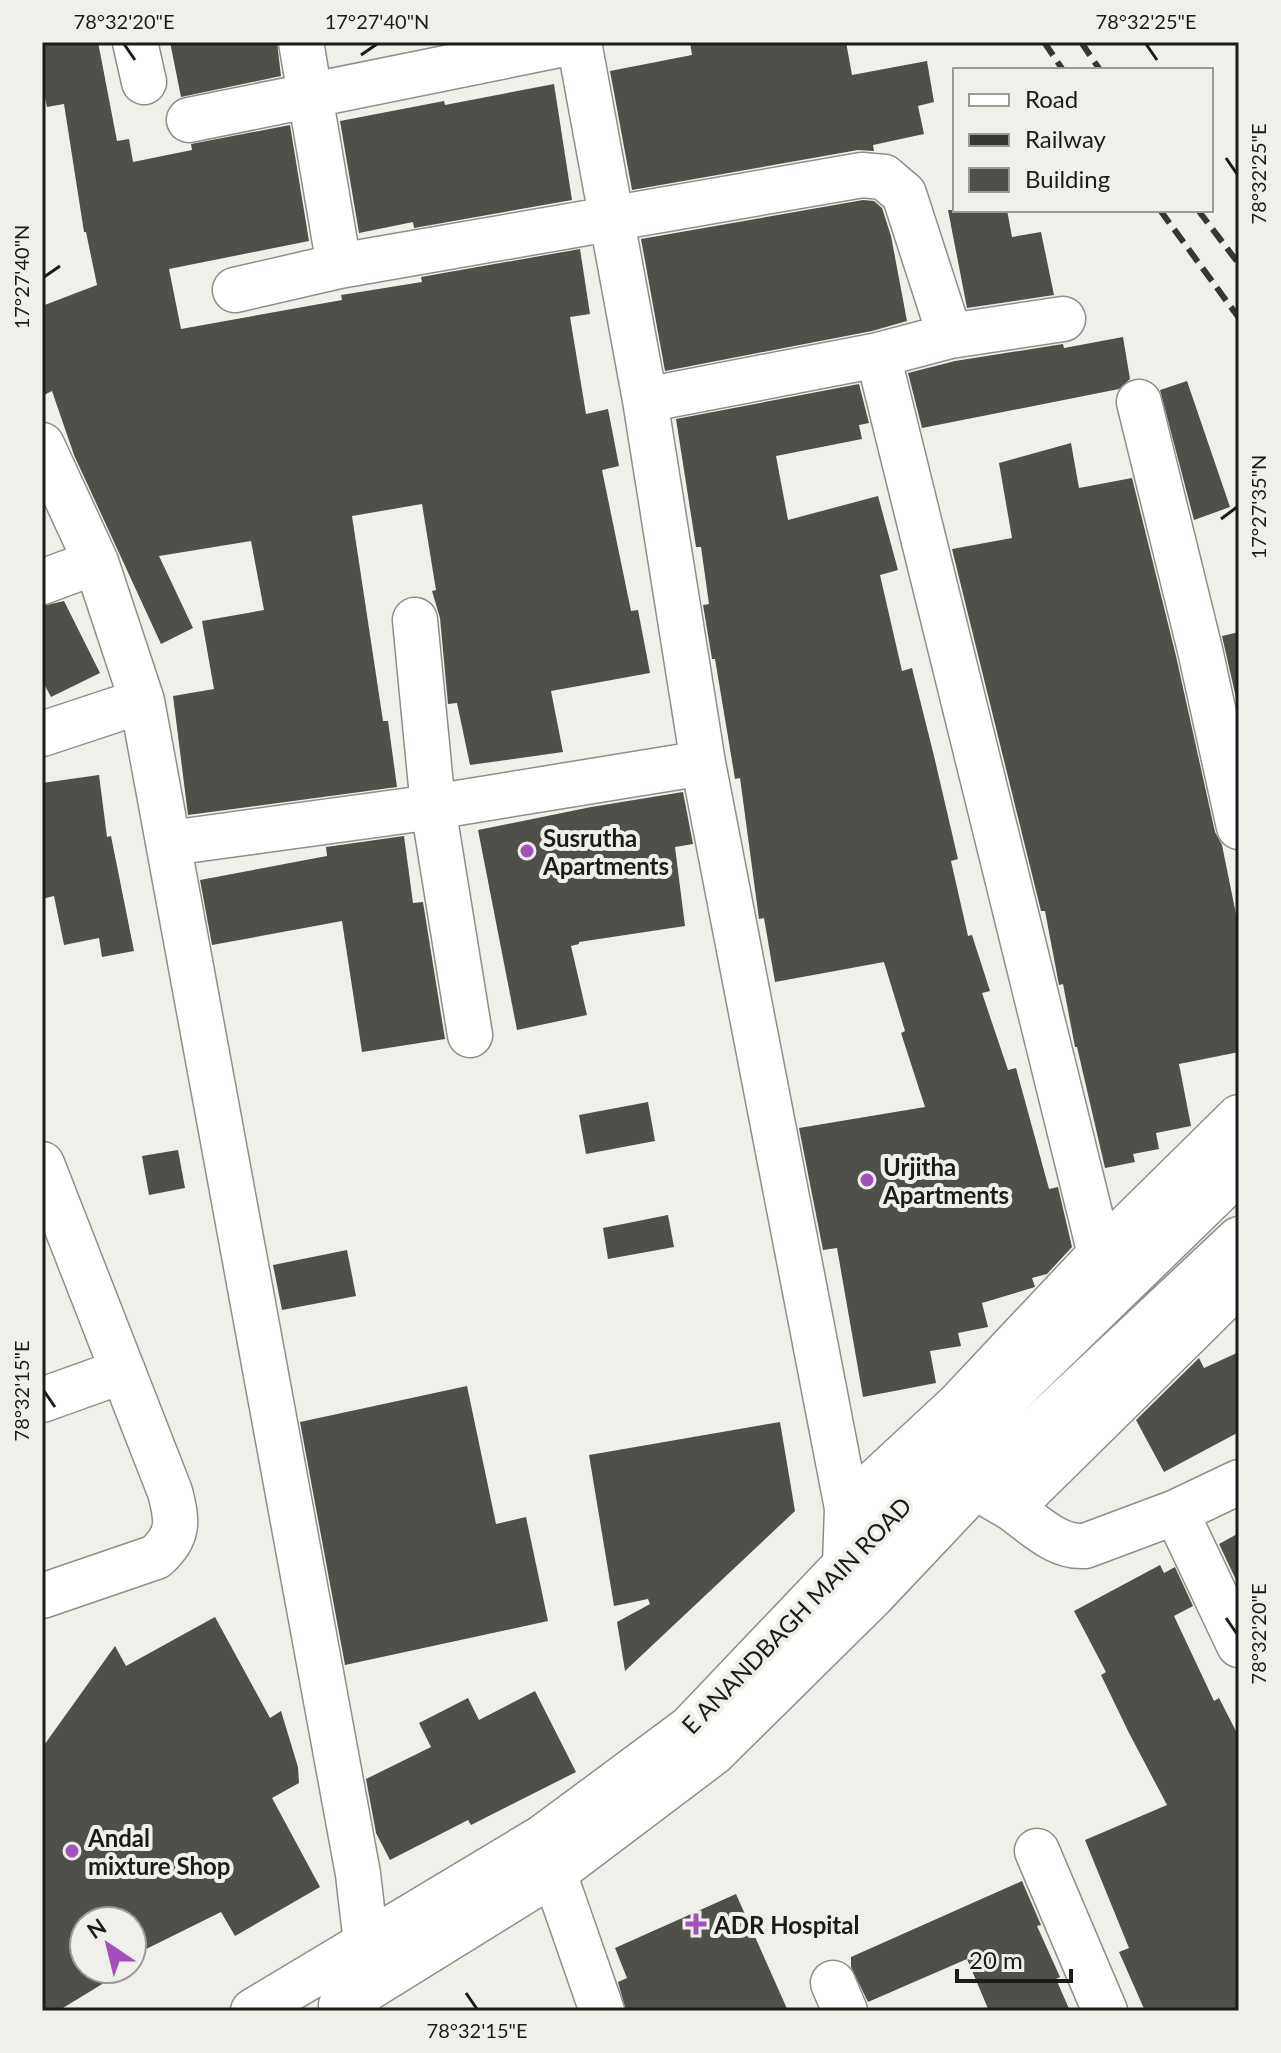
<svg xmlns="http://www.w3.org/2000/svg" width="1281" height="2053" viewBox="0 0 1281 2053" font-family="Lato,sans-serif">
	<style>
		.building { fill: #50504b }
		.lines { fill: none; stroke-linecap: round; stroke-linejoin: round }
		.minor-casing { stroke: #8f8f89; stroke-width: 47 }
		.minor { stroke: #fff; stroke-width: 44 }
		.rail { stroke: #363634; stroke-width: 6; stroke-dasharray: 16 8; stroke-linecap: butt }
		.ticks { fill: none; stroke: #1b1b19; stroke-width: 3 }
		.poi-dot { fill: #a350bf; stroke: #f0f0ea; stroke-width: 3 }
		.labels { text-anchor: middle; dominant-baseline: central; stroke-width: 8; stroke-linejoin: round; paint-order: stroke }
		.poi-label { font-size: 24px; font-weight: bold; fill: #1b1b19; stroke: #f0f0ea; text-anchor: start }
		.street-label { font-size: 24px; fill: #1b1b19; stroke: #f0f0ea }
		.neatline { fill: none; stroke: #1b1b19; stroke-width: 3 }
		.ticks-label { font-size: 20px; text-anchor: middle; fill: #1b1b19 }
	</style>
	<rect width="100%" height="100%" fill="#f0f0ea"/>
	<!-- building -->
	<path class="building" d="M 42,42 L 98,42 L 117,141 L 129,139 L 133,162 L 192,150 L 191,144 L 290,125 L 309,241 L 169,269 L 181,329 L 342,300 L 341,295 L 422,282 L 421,277 L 580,249 L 590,314 L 570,317 L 586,414 L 608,409 L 619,466 L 602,470 L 631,611 L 638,610 L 650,673 L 551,691 L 563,752 L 470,765 L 457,703 L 448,704 L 440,618 L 432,591 L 436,590 L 422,504 L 352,516 L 383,721 L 388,721 L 397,787 L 188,815 L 173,696 L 214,689 L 202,621 L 264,610 L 251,541 L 159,556 L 193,628 L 161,644 L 74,455 L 52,391 L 42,396 L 42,306 L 97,285 L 86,232 L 84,232 L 64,104 L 47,107 L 42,83 Z
		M 170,42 L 277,42 L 281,76 L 181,97 Z
		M 690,42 L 846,42 L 852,75 L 927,61 L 934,102 L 918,106 L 924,134 L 873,145 L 874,151 L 858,150 L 632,190 L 610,71 L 692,55 Z
		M 554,84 L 572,200 L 414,228 L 413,222 L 359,233 L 340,121 L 444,101 L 445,105 Z
		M 863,200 L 874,201 L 882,208 L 891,236 L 907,321 L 872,331 L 665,371 L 641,239 Z
		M 948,210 L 1007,210 L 1012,237 L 1041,232 L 1054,295 L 967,308 Z
		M 1123,337 L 1130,379 L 1119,389 L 922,428 L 908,373 L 955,361 L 1063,344 L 1064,348 Z
		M 1187,381 L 1230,507 L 1194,520 L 1160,390 Z
		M 859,384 L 869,423 L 859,425 L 862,439 L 776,456 L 788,520 L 878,496 L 898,570 L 880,575 L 902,671 L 912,668 L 934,756 L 958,859 L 951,861 L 968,936 L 972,935 L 990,991 L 982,993 L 1008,1070 L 1016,1068 L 1049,1189 L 1058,1187 L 1072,1247 L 1047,1274 L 1032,1278 L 1035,1287 L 982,1303 L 988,1327 L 958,1333 L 961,1346 L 930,1351 L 936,1383 L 863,1397 L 837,1248 L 823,1250 L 799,1128 L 925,1107 L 901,1033 L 905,1031 L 884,962 L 775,982 L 764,918 L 759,919 L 740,778 L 735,779 L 715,659 L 712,659 L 703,605 L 709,604 L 701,547 L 696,547 L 676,419 Z
		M 1071,443 L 1079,488 L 1132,478 L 1176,656 L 1215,832 L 1222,845 L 1239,929 L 1239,1052 L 1179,1064 L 1191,1126 L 1156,1133 L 1159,1149 L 1133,1154 L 1135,1162 L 1105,1168 L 1077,1047 L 1075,1047 L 1063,984 L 1059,985 L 1045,911 L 1041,911 L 952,549 L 1012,538 L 999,463 Z
		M 64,601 L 100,673 L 51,697 L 42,680 L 42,606 Z
		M 1239,632 L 1239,711 L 1222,636 Z
		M 99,775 L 107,837 L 111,836 L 134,951 L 102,957 L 99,938 L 64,945 L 54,896 L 42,899 L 42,783 Z
		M 683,792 L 693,844 L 675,847 L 685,926 L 579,942 L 579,944 L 571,946 L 587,1015 L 517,1030 L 478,830 L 591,807 Z
		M 404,836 L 413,903 L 423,902 L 445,1039 L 362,1052 L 342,921 L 212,945 L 200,880 L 327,856 L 326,847 Z
		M 648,1102 L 655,1141 L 586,1154 L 579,1115 Z
		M 178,1150 L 185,1188 L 149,1195 L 142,1156 Z
		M 668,1215 L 674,1247 L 608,1259 L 603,1228 Z
		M 347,1250 L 356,1296 L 282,1310 L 273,1265 Z
		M 1239,1352 L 1239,1432 L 1164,1472 L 1136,1420 L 1199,1358 L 1204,1368 Z
		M 467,1386 L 496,1524 L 526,1517 L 548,1621 L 345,1665 L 300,1422 Z
		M 780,1422 L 795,1511 L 625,1671 L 617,1622 L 650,1604 L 648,1599 L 614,1606 L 589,1455 Z
		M 1239,1533 L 1239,1581 L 1237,1582 L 1219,1544 Z
		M 1160,1565 L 1164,1573 L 1175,1567 L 1193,1606 L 1174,1616 L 1214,1701 L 1219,1698 L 1239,1737 L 1239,2011 L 1145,2011 L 1119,1952 L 1129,1948 L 1085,1840 L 1167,1805 L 1129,1733 L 1101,1675 L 1106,1672 L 1074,1611 Z
		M 215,1617 L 270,1718 L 281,1711 L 298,1767 L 299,1783 L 272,1798 L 320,1887 L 235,1936 L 221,1912 L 132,1956 L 132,1921 L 84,1921 L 84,1969 L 114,1969 L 117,1975 L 58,2011 L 42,2011 L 42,1748 L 115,1646 L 126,1666 Z
		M 535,1691 L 576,1772 L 471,1825 L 468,1820 L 390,1860 L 376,1833 L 366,1779 L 431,1747 L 419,1723 L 468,1698 L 479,1720 Z
		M 1022,1881 L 1041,1925 L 1037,1926 L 1060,1977 L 1056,1979 L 1070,2011 L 989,2011 L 967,1959 L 868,2002 L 851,1967 L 851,1957 Z
		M 736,1894 L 788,2011 L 626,2011 L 618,1982 L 627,1978 L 615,1948 Z"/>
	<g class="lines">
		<defs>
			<path id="minor" d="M 135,42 L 144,82
				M 301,42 L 339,266
				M 579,42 L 645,400 L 703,763 L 847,1508 L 845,1565
				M 189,120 L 574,42
				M 235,290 L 339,266 L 862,175 L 884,177 L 904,194 L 950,336
				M 878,355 L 1100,1254
				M 645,400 L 878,355 L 950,336 L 1063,319
				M 1139,402 L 1200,650 L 1239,827
				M 42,445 L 96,562 L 142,701 L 358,1874 L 366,1943 L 357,2011
				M 42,582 L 96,562
				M 415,620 L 433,807 L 470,1035
				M 42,734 L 142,701
				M 170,843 L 433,807 L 703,763
				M 42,1164 L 170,1492 C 178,1522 179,1536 156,1557 L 42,1596
				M 42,1400 L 123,1371
				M 975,1487 L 1011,1508 L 1239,1283
				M 847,1508 L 957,1406 L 1100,1254 L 1239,1117
				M 1011,1508 C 1034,1524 1056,1548 1085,1546 L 1176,1512 L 1239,1482
				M 1176,1512 L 1239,1645
				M 1037,1851 L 1105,2011
				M 554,1873 L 602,2011
				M 833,1983 L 845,2011
				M 341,2005 L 554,1873 L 713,1753 L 873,1595 L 975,1487 L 1239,1239
				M 253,2011 L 543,1837 L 690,1728 L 982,1421 L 1239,1171"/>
		</defs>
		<!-- minor casing -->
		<use href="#minor" class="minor-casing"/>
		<!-- minor -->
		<use href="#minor" class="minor"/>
		<!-- rail -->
		<path class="rail" d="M 1044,42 L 1063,70
			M 1081,42 L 1100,70
			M 1160,210 L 1239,318
			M 1198,210 L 1239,264"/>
	</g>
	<!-- ticks -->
	<path class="ticks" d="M 124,44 L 135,60M 1146,44 L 1157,60M 361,55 L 377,44M 1226,158 L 1237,174M 44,277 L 60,266M 1221,519 L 1237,507M 44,1391 L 55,1407M 1226,1618 L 1237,1634M 466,1993 L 477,2009"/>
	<!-- markers -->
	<g class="poi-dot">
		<circle cx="527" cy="851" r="8"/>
		<circle cx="867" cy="1180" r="8"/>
		<circle cx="72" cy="1851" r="8"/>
		<path d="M692 1912h8v8h8v8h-8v8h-8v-8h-8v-8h8z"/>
	</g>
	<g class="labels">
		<!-- poi labels -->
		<g class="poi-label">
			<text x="543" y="837">Susrutha<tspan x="543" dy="28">Apartments</tspan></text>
			<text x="883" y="1166">Urjitha<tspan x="883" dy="28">Apartments</tspan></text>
			<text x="88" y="1837">Andal<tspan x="88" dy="28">mixture Shop</tspan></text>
			<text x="714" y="1924">ADR Hospital</text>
		</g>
		<!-- street labels -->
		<g class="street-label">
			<text transform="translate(796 1615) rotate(-46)">E ANANDBAGH MAIN ROAD</text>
		</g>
	</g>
	<!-- border -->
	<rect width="1281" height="2053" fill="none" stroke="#f0f0ea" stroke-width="88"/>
	<!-- legend -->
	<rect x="953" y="68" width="260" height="144" fill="#f0f0ea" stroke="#9b9b96" stroke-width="2"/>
	<rect x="969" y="94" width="40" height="12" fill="#ffffff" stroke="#9b9b96" stroke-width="2"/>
	<text x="1025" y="108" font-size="24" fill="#1b1b19">Road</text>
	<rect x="969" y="134" width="40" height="12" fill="#363634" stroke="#9b9b96" stroke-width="2"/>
	<text x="1025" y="148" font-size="24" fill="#1b1b19">Railway</text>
	<rect x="969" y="168" width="40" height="24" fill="#50504b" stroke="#9b9b96" stroke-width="2"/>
	<text x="1025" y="188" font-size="24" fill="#1b1b19">Building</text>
	<!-- north arrow -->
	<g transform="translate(108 1945) rotate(325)"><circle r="38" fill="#f0f0ea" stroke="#9b9b96" stroke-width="2"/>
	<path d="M0-6L14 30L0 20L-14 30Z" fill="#a350bf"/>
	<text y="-12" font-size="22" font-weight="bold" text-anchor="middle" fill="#1b1b19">N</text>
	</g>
	<!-- scale -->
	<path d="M957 1969v12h114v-12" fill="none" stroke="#1b1b19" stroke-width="4"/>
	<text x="969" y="1969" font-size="24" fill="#1b1b19" stroke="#f0f0ea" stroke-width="6" paint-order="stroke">20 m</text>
	<rect x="44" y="44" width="1193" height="1965" class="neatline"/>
	<g class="ticks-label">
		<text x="124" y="29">78°32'20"E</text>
		<text x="377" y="29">17°27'40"N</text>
		<text x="1146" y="29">78°32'25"E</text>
		<text transform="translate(1259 174) rotate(-90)" y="7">78°32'25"E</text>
		<text transform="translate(22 277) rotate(-90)" y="7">17°27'40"N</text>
		<text transform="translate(1259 507) rotate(-90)" y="7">17°27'35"N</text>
		<text transform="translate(22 1391) rotate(-90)" y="7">78°32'15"E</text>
		<text transform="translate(1259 1634) rotate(-90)" y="7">78°32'20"E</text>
		<text x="477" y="2038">78°32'15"E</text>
	</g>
</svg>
